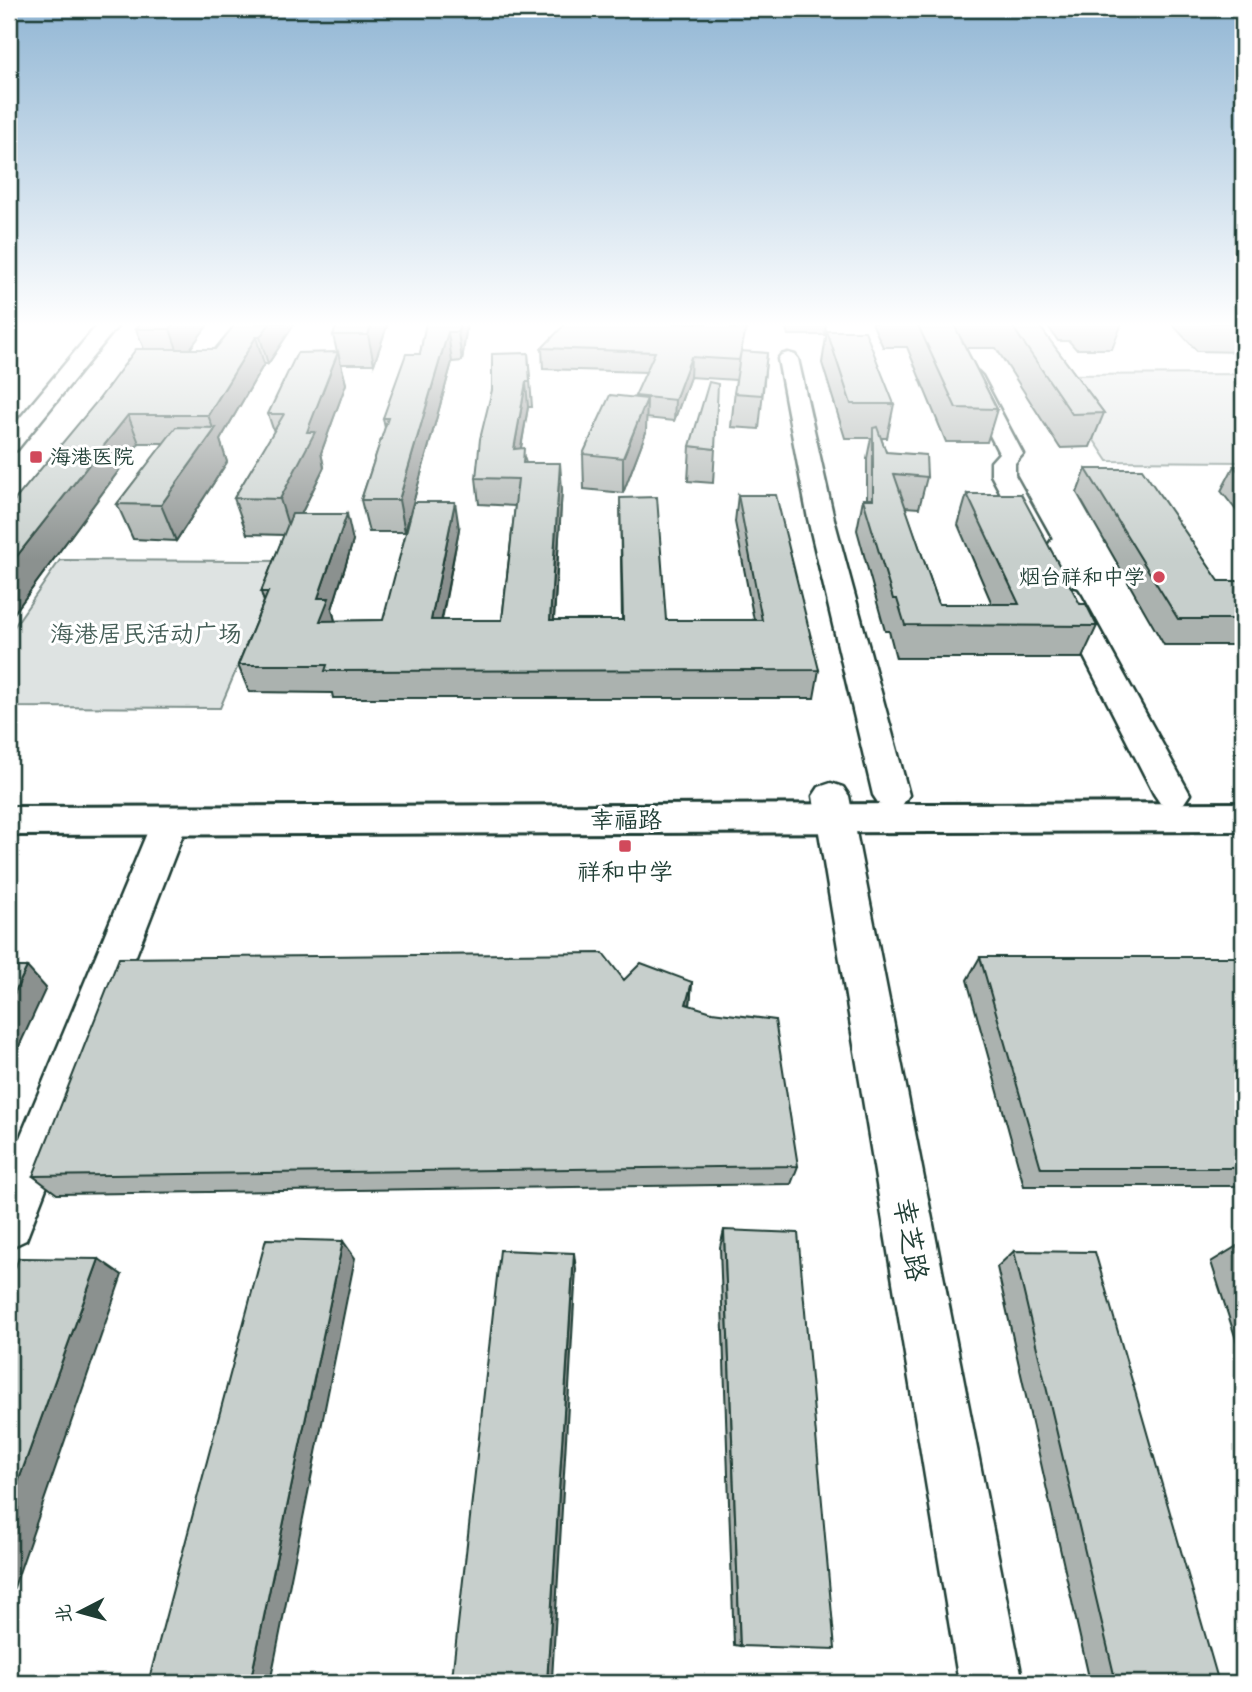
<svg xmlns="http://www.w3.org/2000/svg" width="1252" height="1692" viewBox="0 0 1252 1692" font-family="Pangolin,'LXGW WenKai TC',sans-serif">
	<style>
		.green { fill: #dee3e2; stroke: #7e908b; stroke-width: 2 }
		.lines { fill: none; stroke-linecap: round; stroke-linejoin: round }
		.minor-casing { stroke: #1f3d34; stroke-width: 5 }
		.major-casing { stroke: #1f3d34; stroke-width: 6 }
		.minor { fill: #fff; fill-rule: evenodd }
		.major { fill: #fff; fill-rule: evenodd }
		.wall { fill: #abb2af; stroke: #1f3d34; stroke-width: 2 }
		.shaded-wall { fill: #8b918f; stroke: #1f3d34; stroke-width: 2 }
		.building { fill: #c7cfcc; stroke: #1f3d34; stroke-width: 2 }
		.poi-dot { fill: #d1495b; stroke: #fff; stroke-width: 2.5 }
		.labels { text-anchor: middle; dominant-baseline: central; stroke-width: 6; stroke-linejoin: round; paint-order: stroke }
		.far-poi-label { font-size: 21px; fill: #1f3d34; stroke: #fff; text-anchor: start }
		.park-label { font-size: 24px; fill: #455e57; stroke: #fff }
		.street-label { font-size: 24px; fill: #1f3d34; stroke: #fff }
		.poi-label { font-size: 24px; fill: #1f3d34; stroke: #fff }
		.near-street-label { font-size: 28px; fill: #1f3d34; stroke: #fff }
	</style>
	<rect width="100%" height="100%" fill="#fff"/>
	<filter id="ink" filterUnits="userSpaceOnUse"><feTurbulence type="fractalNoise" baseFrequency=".0143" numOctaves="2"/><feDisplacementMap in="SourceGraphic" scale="14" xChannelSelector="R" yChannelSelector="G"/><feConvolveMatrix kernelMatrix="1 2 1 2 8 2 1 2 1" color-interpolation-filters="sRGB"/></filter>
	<g filter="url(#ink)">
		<!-- green -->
		<path class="green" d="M 1243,374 L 1243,462 L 1108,461 L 1050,375 Z
			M 60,560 L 283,561 L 220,708 L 9,707 L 9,634 Z"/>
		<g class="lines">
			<defs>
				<path id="minor" d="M 99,323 L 120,323 L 17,450 L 9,452 L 9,431 Z
					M 788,353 L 795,355 L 798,359 L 834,519 L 909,795 L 903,804 L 891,808 L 879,804 L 873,795 L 808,519 L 778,359 L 781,355 Z
					M 971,370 L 978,372 L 982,376 L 1023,454 L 1015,463 L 1015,475 L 1050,538 L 1046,544 L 1037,546 L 1028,544 L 991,475 L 991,462 L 999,453 L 960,376 L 964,372 Z
					M 1067,587 L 1077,590 L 1081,596 L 1190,794 L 1184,803 L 1172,807 L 1160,803 L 1154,794 L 1053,596 L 1057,590 Z
					M 831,783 L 843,787 L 849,796 L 1023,1683 L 959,1683 L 813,796 L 819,787 Z
					M 170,808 L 183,811 L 188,821 L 26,1240 L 9,1248 L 9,1164 L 152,821 L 157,811 Z"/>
				<path id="major" d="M 1243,803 L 1243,831 L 9,835 L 9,807 Z"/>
			</defs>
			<!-- minor casing -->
			<use href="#minor" class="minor-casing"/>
			<!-- major casing -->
			<use href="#major" class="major-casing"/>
			<!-- minor -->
			<use href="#minor" class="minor"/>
			<!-- major -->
			<use href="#major" class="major"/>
		</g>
		<!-- wall -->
		<path class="wall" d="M 141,323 L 209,323 L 190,349 L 215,349 L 236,323 L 295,323 L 268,364 L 264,364 L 220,440 L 227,462 L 176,541 L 133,539 L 117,504 L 164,443 L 139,443 L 9,620 L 9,507 L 144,349 L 136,329 Z
			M 338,323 L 388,323 L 374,364 L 341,364 L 346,384 L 321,453 L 324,467 L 301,514 L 353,541 L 332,609 L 335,621 L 383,620 L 459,529 L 442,620 L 502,620 L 515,506 L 479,504 L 476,478 L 528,353 L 532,407 L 528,407 L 521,448 L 526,463 L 562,489 L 554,620 L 622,620 L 620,498 L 666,620 L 754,620 L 735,522 L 738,495 L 819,670 L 814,698 L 333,698 L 332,693 L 249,692 L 238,665 L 264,602 L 261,592 L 284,535 L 247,534 L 234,498 L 274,432 L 268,414 L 337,352 L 333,335 Z
			M 426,323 L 467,323 L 462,361 L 452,362 L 405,532 L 369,532 L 361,500 L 385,428 L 383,418 L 420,354 Z
			M 735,323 L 734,328 L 743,352 L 767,353 L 759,429 L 731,427 L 736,380 L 690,377 L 674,421 L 646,418 L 646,432 L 623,493 L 584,489 L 583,454 L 635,398 L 646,372 L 543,369 L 542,348 Z
			M 782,323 L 826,323 L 825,335 L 788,335 L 786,327 L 783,327 Z
			M 872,323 L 1037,323 L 1104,413 L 1090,447 L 1060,448 L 996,348 L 966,348 L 997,409 L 987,442 L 946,442 L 907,347 L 883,347 Z
			M 1046,323 L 1122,323 L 1112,349 L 1076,349 L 1069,341 L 1058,341 Z
			M 1171,323 L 1243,323 L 1243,352 L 1197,351 Z
			M 827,331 L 894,404 L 887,438 L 881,438 L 886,452 L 927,477 L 919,508 L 905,507 L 939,604 L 992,604 L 958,525 L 967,494 L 1080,604 L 1097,626 L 1082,658 L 896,658 L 889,631 L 885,631 L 857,530 L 863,499 L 867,499 L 867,458 L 871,438 L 845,438 L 822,363 Z
			M 690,446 L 715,449 L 713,483 L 688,481 Z
			M 1234,466 L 1243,466 L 1243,519 L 1221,491 Z
			M 1086,469 L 1219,581 L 1243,581 L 1243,645 L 1164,645 L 1077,493 Z
			M 980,957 L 1243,957 L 1243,1186 L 1024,1186 L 967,980 Z
			M 624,980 L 692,982 L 690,1005 L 798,1166 L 791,1184 L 57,1194 L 33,1176 Z
			M 724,1230 L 740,1646 L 734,1645 L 720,1247 Z
			M 1237,1246 L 1243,1246 L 1243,1361 L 1211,1262 Z
			M 1014,1251 L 1219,1683 L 1098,1683 L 1090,1682 L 997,1267 Z"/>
		<!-- shaded-wall -->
		<path class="shaded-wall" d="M 174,323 L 209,323 L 181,361 L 170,329 Z
			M 270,323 L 295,323 L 268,364 L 260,337 Z
			M 372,323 L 388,323 L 374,364 L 368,335 Z
			M 459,323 L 467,323 L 462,361 L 458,332 Z
			M 448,332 L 452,362 L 405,532 L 399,500 Z
			M 256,337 L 264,364 L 220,440 L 227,462 L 176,541 L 161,505 L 214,431 L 208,415 Z
			M 338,352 L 346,384 L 321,453 L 324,467 L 291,535 L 280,499 Z
			M 691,357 L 690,377 L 674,421 L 675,400 Z
			M 526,382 L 528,407 L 516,475 L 514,449 Z
			M 647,399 L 646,432 L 623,493 L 623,458 Z
			M 128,415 L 139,443 L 9,620 L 9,566 Z
			M 560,463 L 562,489 L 552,648 L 550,620 Z
			M 455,502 L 459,529 L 436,648 L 431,620 Z
			M 347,514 L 353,541 L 332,609 L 336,625 L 320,621 L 318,598 Z
			M 27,967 L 46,988 L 9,1068 L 9,1004 Z
			M 692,982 L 690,1005 L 686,1004 Z
			M 343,1241 L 355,1258 L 270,1683 L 250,1683 Z
			M 574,1253 L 576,1269 L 552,1679 L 547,1682 Z
			M 99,1259 L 122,1275 L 9,1602 L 9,1507 Z"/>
		<!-- building -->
		<path class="building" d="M 141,323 L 174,323 L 170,329 L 136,329 Z
			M 236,323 L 270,323 L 260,337 L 256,337 L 208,415 L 128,415 L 9,566 L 9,507 L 99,399 L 136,349 L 215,349 Z
			M 338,323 L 372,323 L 368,335 L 333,335 Z
			M 426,323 L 459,323 L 458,332 L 448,332 L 399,500 L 361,500 L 388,418 L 383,418 L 406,354 L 420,354 Z
			M 566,323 L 732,323 L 731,328 L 746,329 L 739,360 L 691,357 L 675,400 L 635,396 L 655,352 L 542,348 Z
			M 917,323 L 953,323 L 997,409 L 956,408 Z
			M 1010,323 L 1037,323 L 1104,413 L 1072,414 Z
			M 827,331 L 865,331 L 894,404 L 851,404 Z
			M 741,351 L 767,353 L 762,395 L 734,393 Z
			M 338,352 L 307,432 L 315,432 L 280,499 L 234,498 L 284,414 L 268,414 L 297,353 Z
			M 528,353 L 530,382 L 526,382 L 514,449 L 524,448 L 523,463 L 560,463 L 550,620 L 623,620 L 620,498 L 657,497 L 666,620 L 762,620 L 738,495 L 776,495 L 819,670 L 325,671 L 327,665 L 238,665 L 268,592 L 261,592 L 292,514 L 347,514 L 318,598 L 329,598 L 320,621 L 383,620 L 414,502 L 455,502 L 431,620 L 502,620 L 518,479 L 476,478 L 480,439 L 492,390 L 492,354 Z
			M 709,382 L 718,384 L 715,449 L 690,446 Z
			M 610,395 L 647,399 L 623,458 L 583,454 Z
			M 176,427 L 216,428 L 161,505 L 117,504 Z
			M 877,427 L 886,452 L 926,455 L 927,477 L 894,474 L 939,604 L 1019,604 L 967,494 L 1021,494 L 1080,604 L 1086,604 L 1097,626 L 905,625 L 897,599 L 893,599 L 863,499 L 873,499 L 873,428 Z
			M 1234,466 L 1243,466 L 1243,477 Z
			M 1086,469 L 1142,469 L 1219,581 L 1243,581 L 1243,619 L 1178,619 Z
			M 603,953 L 624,980 L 641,963 L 692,982 L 686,1004 L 712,1012 L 775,1020 L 798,1166 L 33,1176 L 119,958 Z
			M 980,957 L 1243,957 L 1243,1168 L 1041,1168 Z
			M 9,967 L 27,967 L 9,1004 Z
			M 724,1230 L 798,1233 L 835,1649 L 740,1646 Z
			M 266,1239 L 343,1241 L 250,1683 L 148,1683 Z
			M 1237,1246 L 1243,1246 L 1243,1264 Z
			M 500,1250 L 574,1253 L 547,1682 L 452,1678 Z
			M 1014,1251 L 1095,1252 L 1219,1683 L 1116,1683 Z
			M 19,1258 L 99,1259 L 9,1507 L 9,1283 Z"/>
	</g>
	<!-- sky -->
	<linearGradient id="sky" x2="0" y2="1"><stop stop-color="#91b6d4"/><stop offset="0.58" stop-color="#fff"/><stop offset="1" stop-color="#fff" stop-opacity="0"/></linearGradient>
	<rect width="1252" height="560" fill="url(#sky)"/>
	<!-- markers -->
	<g class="poi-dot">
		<rect x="29" y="450" width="14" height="14" rx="3.5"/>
		<circle cx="1159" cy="577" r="7"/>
		<rect x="618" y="839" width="14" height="14" rx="3.5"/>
	</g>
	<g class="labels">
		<!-- far-poi labels -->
		<g class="far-poi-label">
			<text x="50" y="457">海港医院</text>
			<text x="1145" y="577" text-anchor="end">烟台祥和中学</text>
		</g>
		<!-- park labels -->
		<g class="park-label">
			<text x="146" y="634">海港居民活动广场</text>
		</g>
		<!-- street labels -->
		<g class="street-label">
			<text x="626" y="820">幸福路</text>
		</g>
		<!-- poi labels -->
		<g class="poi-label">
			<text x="625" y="872">祥和中学</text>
		</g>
		<!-- near-street labels -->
		<g class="near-street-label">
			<text transform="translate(910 1240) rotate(80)">幸芝路</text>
		</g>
	</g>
	<!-- margin -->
	<rect width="1252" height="1692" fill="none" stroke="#fff" stroke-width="35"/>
	<rect x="18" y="18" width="1217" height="1657" fill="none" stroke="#1f3d34" stroke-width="2.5" filter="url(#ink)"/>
	<!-- north arrow -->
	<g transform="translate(80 1612) rotate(264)" stroke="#ffffff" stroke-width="5" paint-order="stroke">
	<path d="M0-5L12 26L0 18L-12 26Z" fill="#1f3d34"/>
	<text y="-10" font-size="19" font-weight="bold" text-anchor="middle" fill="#1f3d34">北</text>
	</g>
</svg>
